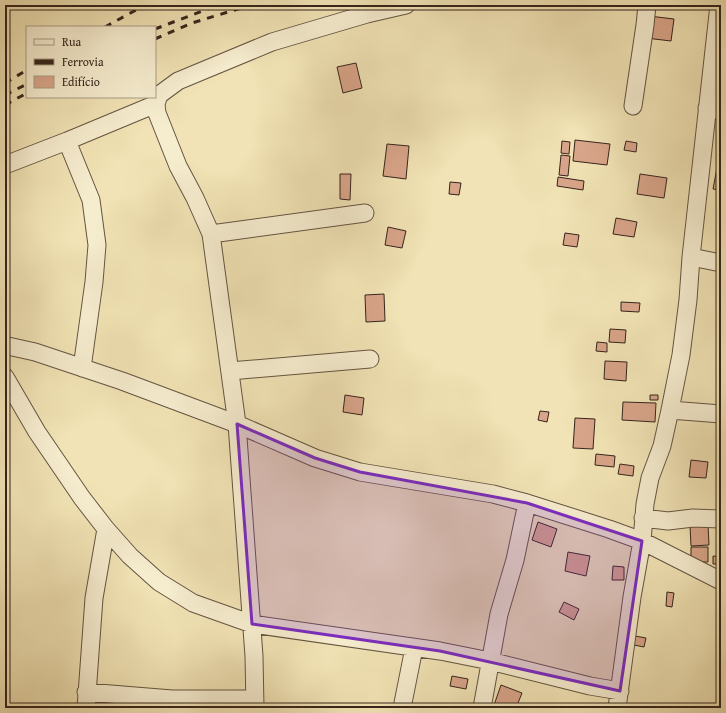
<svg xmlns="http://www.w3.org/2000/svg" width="726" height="713" viewBox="0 0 726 713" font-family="'Gentium Book Plus',serif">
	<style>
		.building { fill: #d9a58a; stroke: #35241b }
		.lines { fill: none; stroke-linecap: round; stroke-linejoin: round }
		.minor-casing { stroke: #645442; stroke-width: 19 }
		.minor { stroke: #f6edcf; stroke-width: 17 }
		.rail { stroke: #35241b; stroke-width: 3; stroke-dasharray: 7 7; stroke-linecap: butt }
		.marked { fill: #7b2cbf; fill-opacity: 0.2; stroke: #7b2cbf; stroke-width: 3; stroke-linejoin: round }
	</style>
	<rect width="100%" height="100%" fill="#f1e3b5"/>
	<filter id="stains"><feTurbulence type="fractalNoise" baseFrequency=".005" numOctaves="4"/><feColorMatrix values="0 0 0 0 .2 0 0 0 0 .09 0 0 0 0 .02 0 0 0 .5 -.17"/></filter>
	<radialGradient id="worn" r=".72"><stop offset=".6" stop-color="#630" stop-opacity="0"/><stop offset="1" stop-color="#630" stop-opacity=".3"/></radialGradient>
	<!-- building -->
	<path class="building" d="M 649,16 L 674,19 L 671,41 L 646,38 Z
		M 356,63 L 362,88 L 343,93 L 337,67 Z
		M 575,140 L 610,144 L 607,165 L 573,161 Z
		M 562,141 L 570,142 L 569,154 L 561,153 Z
		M 626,141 L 637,143 L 636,152 L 624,150 Z
		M 387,144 L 409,146 L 406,179 L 383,176 Z
		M 561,155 L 570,156 L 568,176 L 559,175 Z
		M 717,168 L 721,169 L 721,190 L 713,189 Z
		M 340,174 L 351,174 L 350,200 L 340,199 Z
		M 640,174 L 667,178 L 664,198 L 637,194 Z
		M 558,177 L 584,181 L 583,190 L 557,186 Z
		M 450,182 L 461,183 L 459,195 L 449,194 Z
		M 616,218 L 637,222 L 634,237 L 613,234 Z
		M 388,227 L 406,231 L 402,248 L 385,245 Z
		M 565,233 L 579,235 L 577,247 L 563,245 Z
		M 384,294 L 385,321 L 366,322 L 365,295 Z
		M 621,302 L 640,303 L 639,312 L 621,311 Z
		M 610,329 L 626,330 L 625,343 L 609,342 Z
		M 597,342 L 607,343 L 607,352 L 596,351 Z
		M 605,361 L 627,362 L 626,381 L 604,379 Z
		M 345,395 L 364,398 L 362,415 L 343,412 Z
		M 650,395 L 658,395 L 658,400 L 650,400 Z
		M 623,402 L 656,403 L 655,422 L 622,420 Z
		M 540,411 L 549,412 L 547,422 L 538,420 Z
		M 575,418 L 595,419 L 593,449 L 573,448 Z
		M 596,454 L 615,456 L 614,467 L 595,465 Z
		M 691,460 L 708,462 L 706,478 L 689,477 Z
		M 620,464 L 634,466 L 633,476 L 618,474 Z
		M 538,522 L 557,529 L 551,547 L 532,540 Z
		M 708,525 L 709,545 L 691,546 L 690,526 Z
		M 691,547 L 708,547 L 708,562 L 691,562 Z
		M 568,552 L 590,556 L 586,576 L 565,571 Z
		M 713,556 L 721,557 L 721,571 L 717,571 L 717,564 L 713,564 Z
		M 613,566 L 624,567 L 624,580 L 612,580 Z
		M 667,592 L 674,593 L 672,607 L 666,606 Z
		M 564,602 L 579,609 L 574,620 L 559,612 Z
		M 635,636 L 646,638 L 644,647 L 634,645 Z
		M 452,676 L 468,679 L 466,689 L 450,686 Z
		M 501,685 L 522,693 L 516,708 L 493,708 Z"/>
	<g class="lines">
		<defs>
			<path id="minor" d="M 633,106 L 645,25 L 647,5
				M 707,108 L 721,111
				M 67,141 L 91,200 L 97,245 L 94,282 L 82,368
				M 5,165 L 67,141 L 156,104
				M 211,234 L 365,213
				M 691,257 L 721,263
				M 5,347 L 8,346 L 35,352 L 122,381 L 237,424 L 315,458 L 360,472 L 493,494 L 527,503 L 609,529 L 642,541 L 721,581
				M 230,371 L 370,359
				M 5,377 L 37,432 L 82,498 L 106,529 L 130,556 L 159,582 L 193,603 L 252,624 L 440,651 L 490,661 L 590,686 L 620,691
				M 670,410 L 721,414
				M 643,518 L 668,521 L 693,518 L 721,519
				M 86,692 L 172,699 L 255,699
				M 86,708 L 94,598 L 106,529
				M 255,708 L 254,656 L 237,424 L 211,234 L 195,198 L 178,166 L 157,113 L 156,104 L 159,95 L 178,81 L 272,42 L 367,14 L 406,5
				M 402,708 L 414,648
				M 482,708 L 499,614 L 515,560 L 527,503
				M 617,708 L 632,597 L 642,541 L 645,504 L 650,478 L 662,446 L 670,410 L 681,355 L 688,300 L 691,257 L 719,5"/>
		</defs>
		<!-- minor casing -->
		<use href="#minor" class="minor-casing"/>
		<!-- minor -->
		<use href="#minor" class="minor"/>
		<!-- rail -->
		<path class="rail" d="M 105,27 L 145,5
			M 155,29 L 218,5
			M 155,39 L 192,23 L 251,5
			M 5,83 L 27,70
			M 5,95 L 27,84
			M 5,105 L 27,93"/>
	</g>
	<!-- marked area -->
	<path class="marked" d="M 237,424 L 315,458 L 360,472 L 527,503 L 642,541 L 620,691 L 440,651 L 252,624 Z"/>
	<!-- margin -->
	<rect width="726" height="713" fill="none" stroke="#f1e3b5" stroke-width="20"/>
	<rect x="6" y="6" width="714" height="701" fill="none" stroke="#35241b" stroke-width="2"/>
	<rect x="10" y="10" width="706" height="693" fill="none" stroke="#35241b"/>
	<!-- legend -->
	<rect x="26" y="26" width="130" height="72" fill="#f6edcf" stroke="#a99d87"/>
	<rect x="34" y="39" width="20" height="6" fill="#f6edcf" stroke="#a99d87"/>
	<text x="62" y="46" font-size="12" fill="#35241b">Rua</text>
	<rect x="34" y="59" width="20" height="6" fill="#35241b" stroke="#a99d87"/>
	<text x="62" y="66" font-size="12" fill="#35241b">Ferrovia</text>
	<rect x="34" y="76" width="20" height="12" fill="#d9a58a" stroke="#a99d87"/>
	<text x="62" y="86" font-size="12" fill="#35241b">Edifício</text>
	<rect width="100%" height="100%" filter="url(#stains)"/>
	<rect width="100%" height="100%" fill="url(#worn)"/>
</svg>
